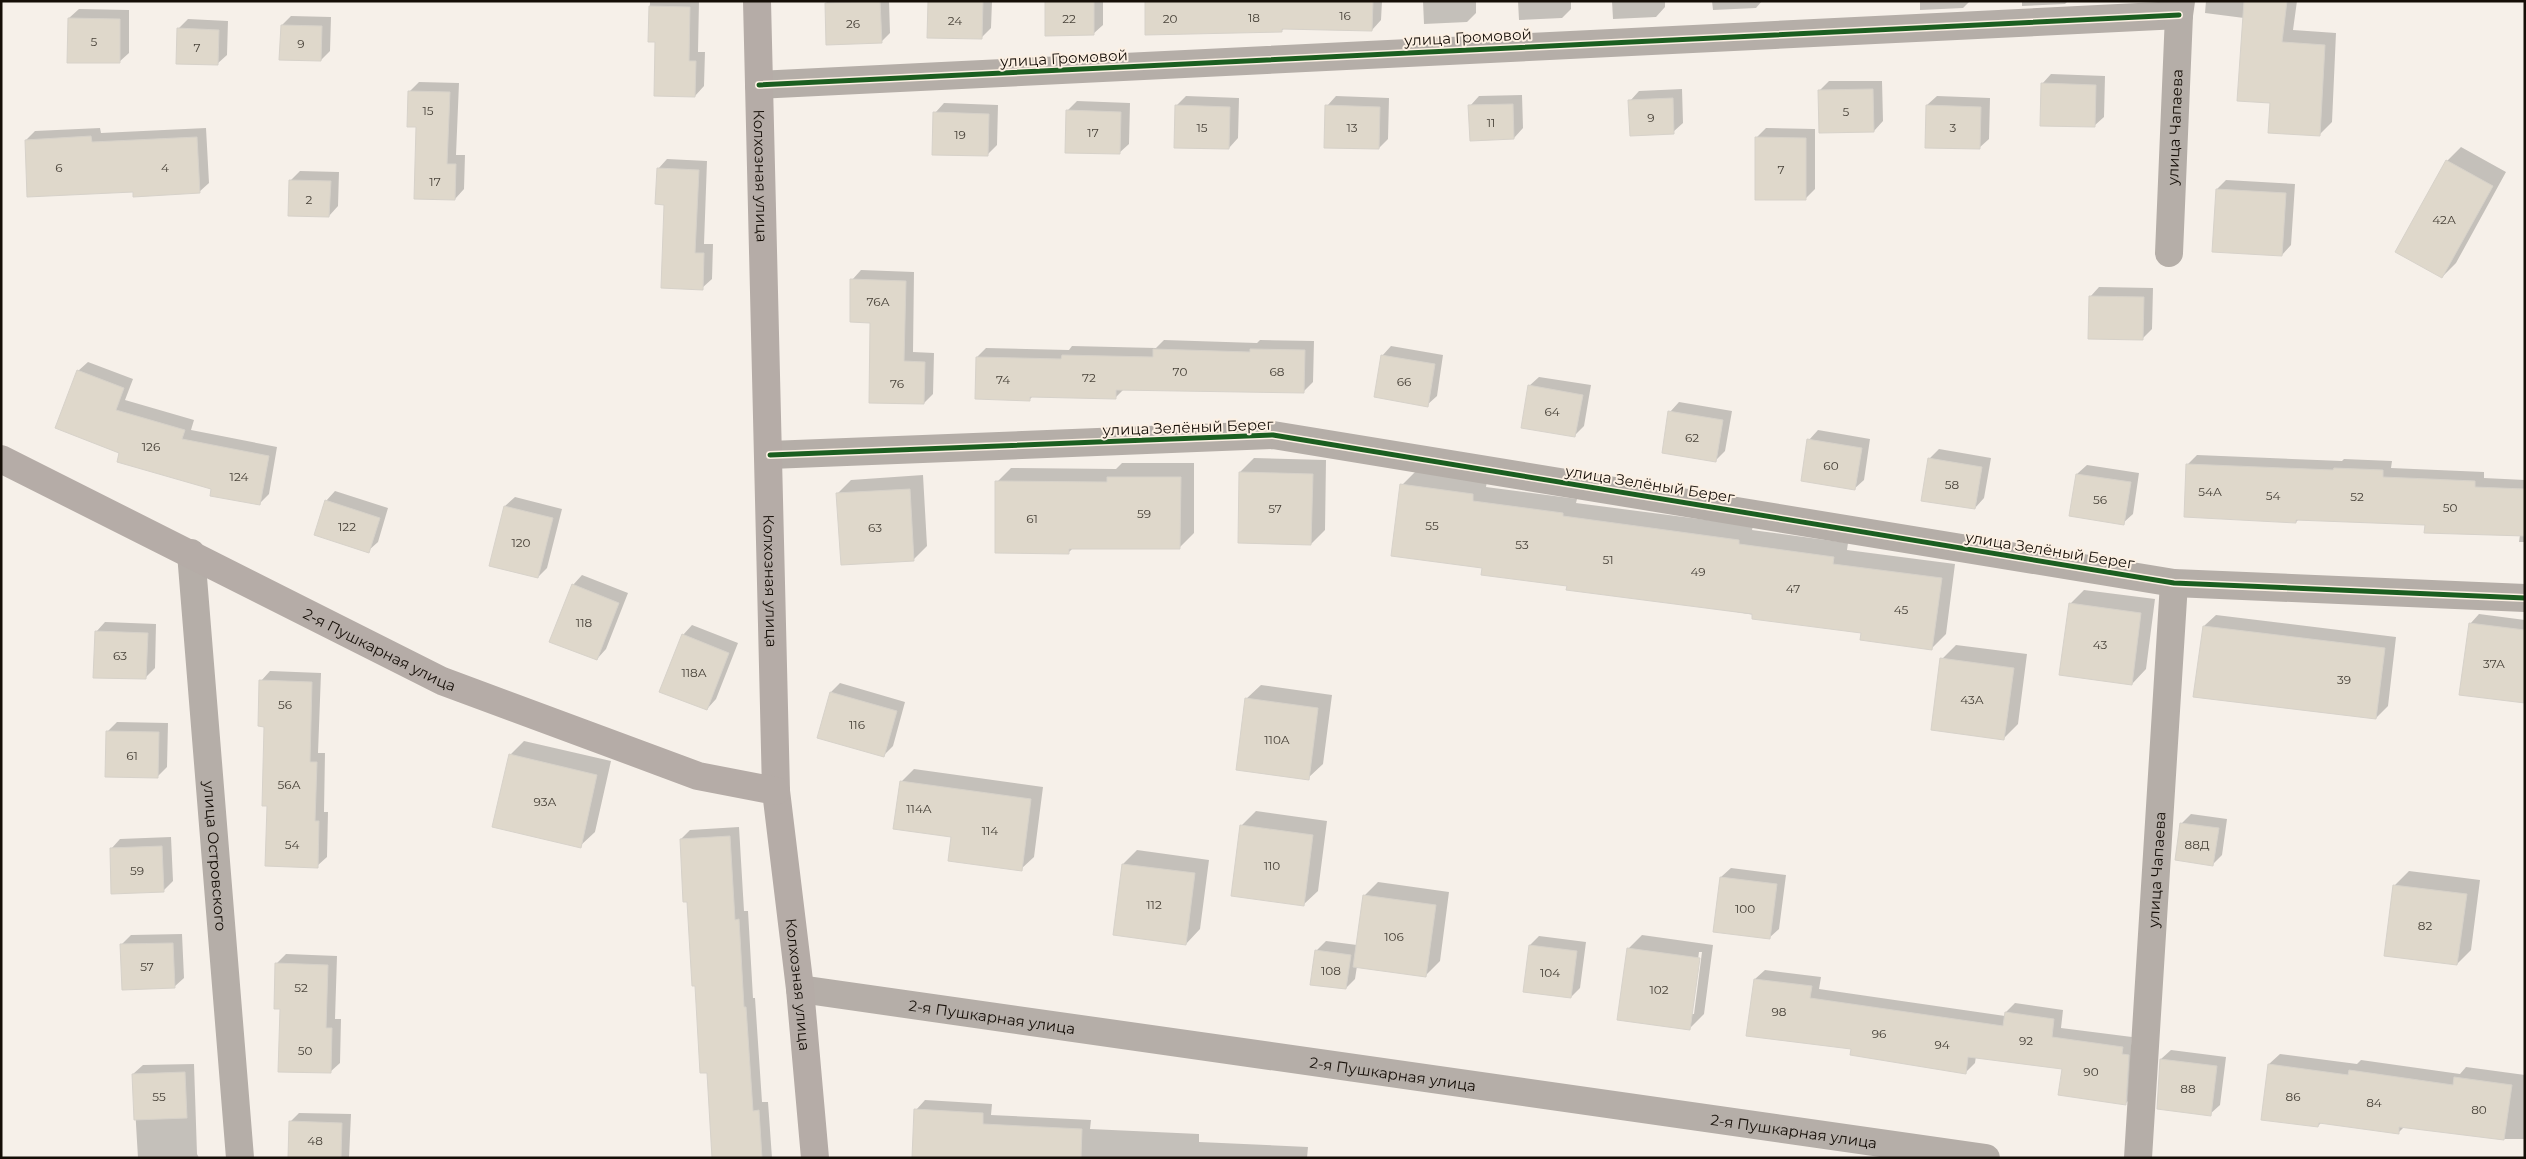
<svg xmlns="http://www.w3.org/2000/svg" width="2526" height="1159" viewBox="0 0 2526 1159" font-family="Montserrat,sans-serif">
	<style>
		.shadow { fill: #0003; fill-rule: evenodd }
		.building { fill: #dfd8cb; stroke: #d7d2ca }
		.lines { fill: none; stroke-linecap: round; stroke-linejoin: round }
		.street { stroke: #b5aea8; stroke-width: 28 }
		.secondary { stroke: #b5aca7; stroke-width: 28 }
		.cycleway-casing { stroke: #fcf0e3; stroke-width: 8 }
		.cycleway { stroke: #1b5e20; stroke-width: 5 }
		.labels { text-anchor: middle; dominant-baseline: central; stroke-width: 4; stroke-linejoin: round; paint-order: stroke }
		.number-label { font-size: 12px; fill: #484239 }
		.street-label { font-size: 15px; fill: #150e07; stroke: #fcf0e3 }
	</style>
	<rect width="100%" height="100%" fill="#f6f0e9"/>
	<!-- shadow -->
	<path class="shadow" d="M 650,1 L 699,1 L 698,52 L 705,52 L 704,86 L 695,96 L 656,41 L 649,41 Z
		M 828,1 L 889,1 L 890,33 L 881,42 L 826,3 Z
		M 929,1 L 992,1 L 991,28 L 981,38 Z
		M 1046,1 L 1103,1 L 1103,25 L 1093,34 Z
		M 1146,1 L 1382,1 L 1381,20 L 1372,30 L 1285,28 L 1281,31 Z
		M 1423,1 L 1476,1 L 1476,13 L 1467,22 L 1424,24 Z
		M 1518,1 L 1571,1 L 1571,9 L 1562,18 L 1519,20 Z
		M 1612,1 L 1665,1 L 1665,7 L 1656,17 L 1613,19 Z
		M 1712,1 L 1762,1 L 1756,8 L 1713,10 Z
		M 1920,1 L 1970,1 L 1963,8 L 1920,10 Z
		M 2022,1 L 2068,1 L 2065,4 L 2022,6 Z
		M 2206,1 L 2297,1 L 2293,30 L 2336,33 L 2332,122 L 2320,134 L 2271,102 L 2244,18 L 2205,13 Z
		M 79,9 L 129,10 L 129,53 L 119,62 L 69,18 Z
		M 291,16 L 331,17 L 330,51 L 321,60 L 282,25 Z
		M 188,19 L 228,21 L 227,55 L 217,64 L 178,29 Z
		M 2051,74 L 2105,76 L 2104,117 L 2094,126 L 2042,84 Z
		M 1829,81 L 1882,81 L 1883,121 L 1874,131 L 1819,91 Z
		M 419,82 L 459,83 L 456,155 L 465,155 L 464,189 L 455,199 L 417,126 L 409,92 Z
		M 1682,89 L 1683,123 L 1673,132 L 1630,101 L 1639,91 Z
		M 1522,95 L 1523,128 L 1514,138 L 1470,106 L 1479,96 Z
		M 1186,96 L 1239,98 L 1238,138 L 1229,148 L 1176,106 Z
		M 1336,96 L 1389,98 L 1388,139 L 1379,148 L 1327,106 Z
		M 1937,96 L 1990,98 L 1989,139 L 1979,148 L 1927,105 Z
		M 1077,101 L 1130,103 L 1129,144 L 1119,153 L 1067,111 Z
		M 944,103 L 998,105 L 997,145 L 987,155 L 935,113 Z
		M 100,128 L 101,133 L 206,128 L 209,183 L 199,192 L 134,190 L 26,140 L 35,131 Z
		M 1766,128 L 1815,129 L 1815,189 L 1805,199 L 1756,138 Z
		M 2461,147 L 2506,172 L 2456,263 L 2442,277 L 2397,251 L 2447,161 Z
		M 667,159 L 707,161 L 704,244 L 713,244 L 712,279 L 702,288 L 665,203 L 658,169 Z
		M 300,171 L 339,172 L 338,206 L 329,216 L 290,181 Z
		M 2226,180 L 2295,184 L 2291,245 L 2282,255 L 2217,189 Z
		M 861,270 L 914,272 L 913,352 L 934,353 L 933,394 L 924,403 L 872,321 L 852,280 Z
		M 2099,287 L 2153,288 L 2152,329 L 2142,339 L 2090,297 Z
		M 1164,340 L 1257,343 L 1260,340 L 1314,341 L 1313,382 L 1303,392 L 1124,389 L 1115,398 L 1033,396 L 1030,399 L 977,357 L 986,348 L 1069,350 L 1072,346 L 1156,348 Z
		M 1391,346 L 1443,355 L 1437,396 L 1427,405 L 1382,356 Z
		M 88,362 L 133,379 L 125,400 L 194,420 L 191,430 L 277,447 L 269,494 L 259,504 L 121,452 L 78,371 Z
		M 1539,377 L 1591,385 L 1584,426 L 1575,435 L 1529,386 Z
		M 1679,402 L 1732,411 L 1725,451 L 1715,461 L 1670,412 Z
		M 1818,430 L 1870,439 L 1864,480 L 1854,489 L 1809,440 Z
		M 1939,449 L 1991,458 L 1984,498 L 1975,508 L 1929,459 Z
		M 2197,455 L 2342,461 L 2344,459 L 2392,461 L 2391,468 L 2484,472 L 2484,478 L 2525,480 L 2525,542 L 2519,542 L 2520,535 L 2426,524 L 2299,519 L 2296,522 L 2186,516 L 2188,464 Z
		M 1254,458 L 1326,460 L 1325,530 L 1311,544 L 1240,472 Z
		M 1122,463 L 1194,463 L 1194,533 L 1180,547 L 1074,547 L 1068,553 L 997,482 L 1011,468 L 1116,469 Z
		M 2087,465 L 2139,473 L 2133,514 L 2123,523 L 2071,515 L 2077,474 Z
		M 1416,471 L 1487,481 L 1486,487 L 1577,499 L 1576,503 L 1753,526 L 1752,530 L 1848,543 L 1847,550 L 1955,564 L 1946,634 L 1932,648 L 1862,632 L 1568,585 L 1483,566 L 1402,485 Z
		M 923,475 L 927,546 L 913,560 L 837,494 L 851,480 Z
		M 335,491 L 388,508 L 378,542 L 368,551 L 326,501 Z
		M 515,497 L 562,509 L 547,568 L 538,577 L 505,506 Z
		M 582,575 L 628,593 L 606,649 L 597,659 L 573,585 Z
		M 2084,590 L 2155,599 L 2146,669 L 2132,684 L 2070,604 Z
		M 2479,614 L 2525,620 L 2525,702 L 2470,624 Z
		M 2216,615 L 2396,637 L 2388,706 L 2376,718 L 2204,626 Z
		M 105,622 L 156,624 L 155,668 L 146,677 L 96,632 Z
		M 692,625 L 738,643 L 716,699 L 707,709 L 683,635 Z
		M 1956,645 L 2027,654 L 2018,724 L 2004,738 L 1942,659 Z
		M 270,671 L 321,673 L 318,753 L 325,753 L 324,812 L 328,812 L 327,857 L 317,866 L 268,805 L 266,725 L 261,681 Z
		M 840,683 L 905,702 L 893,746 L 883,756 L 818,737 L 831,692 Z
		M 1261,685 L 1332,695 L 1323,764 L 1308,778 L 1246,699 Z
		M 117,722 L 168,723 L 167,767 L 157,777 L 108,731 Z
		M 524,741 L 611,761 L 595,832 L 580,846 L 510,755 Z
		M 914,769 L 1043,787 L 1034,857 L 1021,869 L 953,836 L 901,782 Z
		M 1256,811 L 1327,821 L 1318,891 L 1303,905 L 1233,895 L 1242,825 Z
		M 2191,814 L 2227,819 L 2222,855 L 2213,864 L 2181,824 Z
		M 739,827 L 744,911 L 748,911 L 753,998 L 755,998 L 762,1102 L 768,1102 L 772,1158 L 713,1158 L 708,1072 L 696,985 L 681,839 L 690,830 Z
		M 171,837 L 173,881 L 164,890 L 111,849 L 120,839 Z
		M 1137,850 L 1209,860 L 1200,929 L 1186,944 L 1123,864 Z
		M 1731,868 L 1786,875 L 1779,929 L 1769,938 L 1714,931 L 1721,877 Z
		M 2409,871 L 2480,880 L 2471,950 L 2457,964 L 2386,954 L 2395,885 Z
		M 1378,882 L 1449,892 L 1440,961 L 1426,975 L 1357,966 L 1355,979 L 1346,988 L 1316,951 L 1326,941 L 1357,945 L 1364,896 Z
		M 182,934 L 184,978 L 174,987 L 121,945 L 131,935 Z
		M 1642,935 L 1713,945 L 1704,1014 L 1690,1028 L 1628,949 ZM 1699,952 L 1702,952 L 1694,1014 L 1691,1014 Z
		M 1539,936 L 1586,942 L 1580,988 L 1571,997 L 1524,991 L 1530,945 Z
		M 286,954 L 337,956 L 335,1019 L 341,1019 L 340,1063 L 330,1072 L 281,1008 L 276,964 Z
		M 1765,970 L 1821,977 L 1819,989 L 2005,1016 L 2006,1012 L 2015,1003 L 2063,1010 L 2061,1028 L 2132,1037 L 2131,1045 L 2138,1046 L 2135,1094 L 2125,1104 L 2063,1068 L 1976,1056 L 1975,1063 L 1965,1073 L 1852,1048 L 1755,979 Z
		M 2171,1050 L 2226,1057 L 2220,1105 L 2210,1114 L 2161,1059 Z
		M 2280,1054 L 2357,1064 L 2361,1060 L 2460,1074 L 2466,1067 L 2525,1075 L 2525,1139 L 2504,1139 L 2404,1127 L 2398,1133 L 2322,1122 L 2318,1126 L 2269,1064 Z
		M 194,1064 L 197,1154 L 199,1158 L 138,1158 L 133,1074 L 143,1065 Z
		M 925,1100 L 992,1104 L 991,1115 L 1091,1120 L 1090,1129 L 1199,1134 L 1199,1142 L 1308,1147 L 1307,1158 L 913,1158 L 916,1110 Z
		M 299,1113 L 351,1114 L 349,1158 L 289,1158 L 290,1122 Z"/>
	<!-- building -->
	<path class="building" d="M 880,1 L 882,43 L 826,45 L 825,3 Z
		M 928,1 L 983,1 L 982,39 L 927,38 Z
		M 1045,1 L 1094,1 L 1094,35 L 1045,36 Z
		M 1145,1 L 1373,1 L 1372,31 L 1282,29 L 1282,32 L 1145,35 Z
		M 2244,1 L 2287,1 L 2282,42 L 2325,45 L 2320,136 L 2268,133 L 2270,103 L 2237,101 Z
		M 649,6 L 690,7 L 689,61 L 696,61 L 695,97 L 654,96 L 655,42 L 648,42 Z
		M 68,18 L 120,19 L 120,63 L 67,63 Z
		M 281,25 L 322,26 L 321,61 L 279,60 Z
		M 177,28 L 219,30 L 218,65 L 176,64 Z
		M 2041,83 L 2096,85 L 2095,127 L 2040,126 Z
		M 1873,89 L 1874,132 L 1819,133 L 1818,90 Z
		M 408,91 L 450,92 L 447,164 L 456,164 L 455,200 L 414,199 L 416,127 L 407,127 Z
		M 1673,98 L 1674,134 L 1630,136 L 1628,100 Z
		M 1513,104 L 1514,139 L 1470,141 L 1468,105 Z
		M 1175,105 L 1230,107 L 1229,149 L 1174,148 Z
		M 1325,105 L 1380,107 L 1379,149 L 1324,148 Z
		M 1926,105 L 1981,107 L 1980,149 L 1925,148 Z
		M 1066,110 L 1121,112 L 1120,154 L 1065,153 Z
		M 933,112 L 989,114 L 988,156 L 932,155 Z
		M 91,136 L 92,142 L 197,137 L 200,193 L 133,197 L 133,192 L 27,197 L 25,140 Z
		M 1755,137 L 1806,138 L 1806,200 L 1755,200 Z
		M 2446,160 L 2493,186 L 2442,278 L 2395,252 Z
		M 657,168 L 699,170 L 695,253 L 704,253 L 703,290 L 661,288 L 664,205 L 655,204 Z
		M 289,180 L 331,181 L 329,217 L 288,216 Z
		M 2216,189 L 2286,193 L 2282,256 L 2212,252 Z
		M 850,279 L 906,281 L 904,361 L 925,362 L 924,404 L 869,403 L 870,323 L 850,322 Z
		M 2089,296 L 2144,297 L 2143,340 L 2088,339 Z
		M 1153,349 L 1250,352 L 1250,349 L 1305,350 L 1304,393 L 1116,390 L 1116,399 L 1030,397 L 1030,401 L 975,399 L 976,357 L 1061,359 L 1062,355 L 1153,357 Z
		M 1381,355 L 1435,364 L 1428,407 L 1374,397 Z
		M 77,370 L 124,388 L 116,410 L 185,430 L 182,439 L 269,456 L 260,505 L 210,496 L 211,489 L 117,462 L 119,453 L 55,428 Z
		M 1528,385 L 1583,395 L 1575,437 L 1521,428 Z
		M 1668,411 L 1723,420 L 1716,462 L 1662,453 Z
		M 1807,439 L 1862,448 L 1855,490 L 1801,481 Z
		M 1928,458 L 1982,467 L 1975,509 L 1921,501 Z
		M 2186,464 L 2333,470 L 2334,468 L 2383,470 L 2383,477 L 2475,481 L 2475,487 L 2525,489 L 2525,536 L 2424,533 L 2425,525 L 2296,520 L 2296,523 L 2184,517 Z
		M 1239,472 L 1313,474 L 1311,545 L 1238,543 Z
		M 2076,474 L 2131,482 L 2124,525 L 2069,516 Z
		M 1107,477 L 1181,477 L 1180,549 L 1069,549 L 1069,554 L 995,553 L 995,481 L 1107,482 Z
		M 1400,484 L 1473,494 L 1473,501 L 1563,513 L 1563,516 L 1739,540 L 1739,544 L 1834,557 L 1833,564 L 1942,578 L 1932,650 L 1860,640 L 1861,633 L 1752,619 L 1752,614 L 1566,590 L 1567,586 L 1481,575 L 1482,568 L 1391,556 Z
		M 910,489 L 914,561 L 841,565 L 836,493 Z
		M 325,500 L 380,518 L 369,553 L 314,535 Z
		M 504,506 L 553,518 L 538,578 L 489,566 Z
		M 572,584 L 619,603 L 597,660 L 549,642 Z
		M 2069,603 L 2141,613 L 2132,685 L 2059,675 Z
		M 2469,623 L 2525,630 L 2525,703 L 2459,695 Z
		M 2203,626 L 2385,648 L 2376,719 L 2193,697 Z
		M 95,631 L 148,633 L 146,679 L 93,678 Z
		M 682,634 L 729,653 L 707,710 L 659,692 Z
		M 1940,658 L 2014,668 L 2004,740 L 1931,730 Z
		M 259,680 L 312,682 L 310,762 L 317,762 L 315,821 L 319,821 L 318,868 L 265,866 L 267,806 L 262,806 L 264,727 L 258,726 Z
		M 830,692 L 897,711 L 884,757 L 817,738 Z
		M 1245,698 L 1318,708 L 1309,780 L 1236,770 Z
		M 106,731 L 159,732 L 158,778 L 105,777 Z
		M 509,754 L 597,775 L 581,848 L 492,827 Z
		M 900,781 L 1031,799 L 1022,871 L 948,861 L 951,837 L 893,829 Z
		M 2180,823 L 2219,828 L 2213,866 L 2175,860 Z
		M 1240,825 L 1313,835 L 1304,906 L 1231,896 Z
		M 730,836 L 735,920 L 739,919 L 744,1007 L 746,1007 L 753,1111 L 759,1110 L 762,1158 L 712,1158 L 707,1073 L 700,1073 L 695,986 L 692,986 L 687,902 L 683,902 L 680,839 Z
		M 162,846 L 164,892 L 111,894 L 110,848 Z
		M 1122,864 L 1195,873 L 1186,945 L 1113,935 Z
		M 1720,877 L 1777,884 L 1770,939 L 1713,932 Z
		M 2393,885 L 2467,894 L 2457,965 L 2384,956 Z
		M 1363,895 L 1436,905 L 1426,977 L 1353,967 Z
		M 173,943 L 175,988 L 122,990 L 120,944 Z
		M 1529,945 L 1577,951 L 1571,998 L 1523,992 Z
		M 1627,948 L 1700,958 L 1690,1030 L 1617,1020 Z
		M 1315,950 L 1351,955 L 1346,989 L 1310,985 Z
		M 275,963 L 328,965 L 326,1028 L 332,1028 L 331,1073 L 278,1072 L 280,1009 L 274,1009 Z
		M 1754,979 L 1812,986 L 1810,998 L 2003,1026 L 2005,1012 L 2054,1019 L 2052,1037 L 2123,1047 L 2122,1054 L 2129,1055 L 2126,1105 L 2058,1095 L 2062,1069 L 1968,1057 L 1966,1074 L 1850,1055 L 1851,1049 L 1746,1036 Z
		M 2160,1059 L 2217,1066 L 2211,1116 L 2157,1109 Z
		M 2268,1064 L 2348,1075 L 2349,1070 L 2453,1085 L 2454,1077 L 2512,1085 L 2504,1140 L 2399,1127 L 2399,1134 L 2319,1123 L 2318,1127 L 2261,1120 Z
		M 185,1072 L 187,1118 L 134,1120 L 132,1074 Z
		M 914,1109 L 983,1113 L 983,1124 L 1082,1129 L 1081,1158 L 912,1158 Z
		M 289,1121 L 342,1123 L 341,1158 L 288,1158 Z"/>
	<g class="lines">
		<!-- street -->
		<g class="street">
			<path d="M 759,85 L 2179,15"/>
			<path id="s1" d="M 2169,253 L 2179,15 L 2181,1"/>
			<path d="M 770,455 L 1273,435 L 2174,583 L 2525,598"/>
			<path id="s2" d="M 191,553 L 240,1158"/>
			<path id="s3" d="M 800,989 L 1986,1158"/>
			<path id="s4" d="M 2138,1158 L 2174,583"/>
		</g>
		<!-- secondary -->
		<g class="secondary">
			<path id="s5" d="M 757,1 L 776,791 L 800,989 L 815,1158"/>
			<path id="s6" d="M 1,459 L 442,681 L 698,776 L 776,791"/>
		</g>
		<defs>
			<path id="cycleway" d="M 759,85 L 2179,15
				M 770,455 L 1273,435 L 2174,583 L 2525,598"/>
		</defs>
		<!-- cycleway casing -->
		<use href="#cycleway" class="cycleway-casing"/>
		<!-- cycleway -->
		<use href="#cycleway" class="cycleway"/>
	</g>
	<g class="labels">
		<!-- number labels -->
		<g class="number-label">
			<text x="1345" y="15">16</text>
			<text x="1254" y="17">18</text>
			<text x="1069" y="18">22</text>
			<text x="1170" y="18">20</text>
			<text x="955" y="20">24</text>
			<text x="853" y="23">26</text>
			<text x="94" y="41">5</text>
			<text x="301" y="43">9</text>
			<text x="197" y="47">7</text>
			<text x="428" y="110">15</text>
			<text x="1846" y="111">5</text>
			<text x="1651" y="117">9</text>
			<text x="1491" y="122">11</text>
			<text x="1202" y="127">15</text>
			<text x="1352" y="127">13</text>
			<text x="1953" y="127">3</text>
			<text x="1093" y="132">17</text>
			<text x="960" y="134">19</text>
			<text x="59" y="167">6</text>
			<text x="165" y="167">4</text>
			<text x="1781" y="169">7</text>
			<text x="435" y="181">17</text>
			<text x="309" y="199">2</text>
			<text x="2444" y="219">42А</text>
			<text x="878" y="301">76А</text>
			<text x="1180" y="371">70</text>
			<text x="1277" y="371">68</text>
			<text x="1089" y="377">72</text>
			<text x="1003" y="379">74</text>
			<text x="1404" y="381">66</text>
			<text x="897" y="383">76</text>
			<text x="1552" y="411">64</text>
			<text x="1692" y="437">62</text>
			<text x="151" y="446">126</text>
			<text x="1831" y="465">60</text>
			<text x="239" y="476">124</text>
			<text x="1952" y="484">58</text>
			<text x="2210" y="491">54А</text>
			<text x="2273" y="495">54</text>
			<text x="2357" y="496">52</text>
			<text x="2100" y="499">56</text>
			<text x="2450" y="507">50</text>
			<text x="1275" y="508">57</text>
			<text x="1144" y="513">59</text>
			<text x="1032" y="518">61</text>
			<text x="1432" y="525">55</text>
			<text x="347" y="526">122</text>
			<text x="875" y="527">63</text>
			<text x="521" y="542">120</text>
			<text x="1522" y="544">53</text>
			<text x="1608" y="559">51</text>
			<text x="1698" y="571">49</text>
			<text x="1793" y="588">47</text>
			<text x="1901" y="609">45</text>
			<text x="584" y="622">118</text>
			<text x="2100" y="644">43</text>
			<text x="120" y="655">63</text>
			<text x="2494" y="663">37А</text>
			<text x="694" y="672">118А</text>
			<text x="2344" y="679">39</text>
			<text x="1972" y="699">43А</text>
			<text x="285" y="704">56</text>
			<text x="857" y="724">116</text>
			<text x="1277" y="739">110А</text>
			<text x="132" y="755">61</text>
			<text x="289" y="784">56А</text>
			<text x="545" y="801">93А</text>
			<text x="919" y="808">114А</text>
			<text x="990" y="830">114</text>
			<text x="292" y="844">54</text>
			<text x="2197" y="844">88Д</text>
			<text x="1272" y="865">110</text>
			<text x="137" y="870">59</text>
			<text x="1154" y="904">112</text>
			<text x="1745" y="908">100</text>
			<text x="2425" y="925">82</text>
			<text x="1394" y="936">106</text>
			<text x="147" y="966">57</text>
			<text x="1331" y="970">108</text>
			<text x="1550" y="972">104</text>
			<text x="301" y="987">52</text>
			<text x="1659" y="989">102</text>
			<text x="1779" y="1011">98</text>
			<text x="1879" y="1033">96</text>
			<text x="2026" y="1040">92</text>
			<text x="1942" y="1044">94</text>
			<text x="305" y="1050">50</text>
			<text x="2091" y="1071">90</text>
			<text x="2188" y="1088">88</text>
			<text x="159" y="1096">55</text>
			<text x="2293" y="1096">86</text>
			<text x="2374" y="1102">84</text>
			<text x="2479" y="1109">80</text>
			<text x="315" y="1140">48</text>
		</g>
		<!-- street labels -->
		<g class="street-label">
			<text transform="translate(1468 37) rotate(-3)">улица Громовой</text>
			<text transform="translate(1064 58) rotate(-3)">улица Громовой</text>
			<text stroke="none"><textPath href="#s1" startOffset="126">улица Чапаева</textPath></text>
			<text stroke="none"><textPath href="#s5" startOffset="175">Колхозная улица</textPath></text>
			<text transform="translate(1188 427) rotate(-2)">улица Зелёный Берег</text>
			<text transform="translate(1650 484) rotate(9)">улица Зелёный Берег</text>
			<text transform="translate(2050 550) rotate(9)">улица Зелёный Берег</text>
			<text stroke="none"><textPath href="#s5" startOffset="580">Колхозная улица</textPath></text>
			<text stroke="none"><textPath href="#s6" startOffset="424">2-я Пушкарная улица</textPath></text>
			<text stroke="none"><textPath href="#s2" startOffset="304">улица Островского</textPath></text>
			<text stroke="none"><textPath href="#s4" startOffset="289">улица Чапаева</textPath></text>
			<text stroke="none"><textPath href="#s5" startOffset="985">Колхозная улица</textPath></text>
			<text stroke="none"><textPath href="#s3" startOffset="194">2-я Пушкарная улица</textPath></text>
			<text stroke="none"><textPath href="#s3" startOffset="599">2-я Пушкарная улица</textPath></text>
			<text stroke="none"><textPath href="#s3" startOffset="1004">2-я Пушкарная улица</textPath></text>
		</g>
	</g>
	<!-- border -->
	<rect width="2526" height="1159" fill="none" stroke="#150e07" stroke-width="5"/>
</svg>
